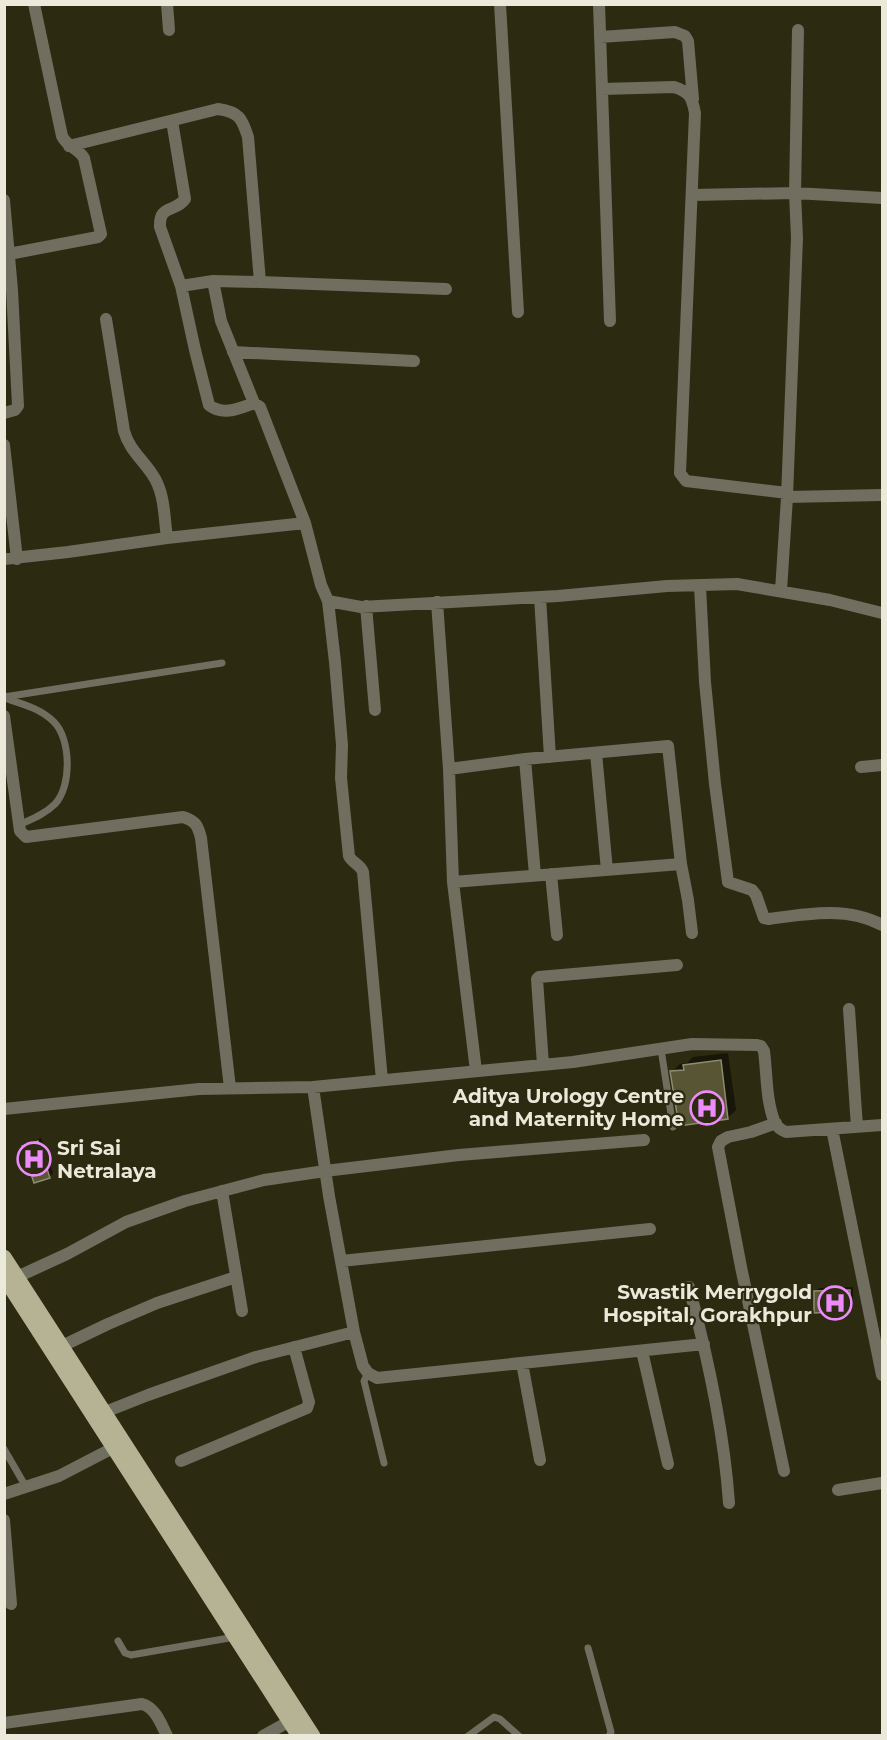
<svg xmlns="http://www.w3.org/2000/svg" width="887" height="1740" viewBox="0 0 887 1740" font-family="Montserrat,sans-serif">
	<style>
		.shadow { fill: #0007 }
		.building { fill: #575533; stroke: #8e8c70; stroke-width: 1.5 }
		.lines { fill: none; stroke-linecap: round; stroke-linejoin: round }
		.service { stroke: #6f6e5f; stroke-width: 7 }
		.minor { stroke: #6f6e5f; stroke-width: 12 }
		.primary { stroke: #b5b394; stroke-width: 15 }
		.labels { text-anchor: middle; dominant-baseline: central; stroke-width: 4.5; stroke-linejoin: round; paint-order: stroke }
		.poi-label { font-size: 20px; font-weight: bold; fill: #eae9da; stroke: #2c2a11; text-anchor: end }
	</style>
	<rect width="100%" height="100%" fill="#2c2a11"/>
	<!-- shadow -->
	<path class="shadow" d="M 728,1053 L 736,1110 L 728,1118 L 672,1072 L 680,1064 L 687,1063 L 693,1057 Z
		M 41,1138 L 53,1173 L 49,1177 L 24,1146 L 28,1143 Z
		M 853,1287 L 853,1306 L 850,1310 L 815,1292 L 819,1288 Z"/>
	<!-- building -->
	<path class="building" d="M 721,1060 L 728,1119 L 679,1126 L 670,1071 L 684,1070 L 683,1065 Z
		M 38,1141 L 50,1178 L 34,1183 L 22,1146 Z
		M 850,1290 L 850,1311 L 814,1313 L 814,1291 Z"/>
	<g class="lines">
		<!-- service -->
		<path class="service" d="M 4,697 L 222,663
			M 4,698 C 22,704 40,708 54,722 C 71,739 72,786 55,804 C 45,814 32,819 19,825
			M 661,1049 L 673,1127
			M 368,1373 L 364,1381 L 384,1463
			M 4,1449 L 26,1487
			M 118,1641 L 125,1653 L 131,1655 L 235,1637
			M 588,1648 L 611,1732 L 609,1736
			M 468,1736 L 494,1717 L 500,1719 L 519,1736"/>
		<!-- minor -->
		<path class="minor" d="M 167,4 L 169,30
			M 500,4 L 518,312
			M 599,4 L 610,321
			M 600,37 L 675,32 L 685,36 L 688,41 L 693,99
			M 602,89 L 674,87 C 690,92 692,97 695,113 L 680,473 L 686,481 L 787,493
			M 172,121 L 185,199 C 175,213 159,204 160,227 L 181,286 L 195,350 L 209,405 C 223,416 238,409 254,403 L 260,407 L 305,523
			M 69,146 L 218,109 C 239,112 242,118 248,137 L 260,282
			M 692,195 L 795,193 L 882,198
			M 4,200 L 12,290 L 18,406 L 15,410 L 4,413
			M 9,254 L 98,237 L 101,234 L 84,158 C 78,148 67,147 62,136 L 34,4
			M 213,281 L 221,321 L 254,403
			M 181,286 L 213,281 L 260,282 L 446,289
			M 106,319 L 124,431 C 129,449 142,459 152,474 C 165,492 164,517 167,538
			M 233,352 L 414,361
			M 4,445 L 17,559
			M 787,497 L 882,495
			M 4,559 L 68,552 L 167,538 L 305,523 L 321,585 L 328,601 L 361,607 L 558,596 L 667,586 L 737,584 L 830,600 L 882,613
			M 700,586 L 705,682 L 715,784 L 728,882 L 752,890 L 756,895 L 764,918 L 769,919 C 806,914 847,906 882,925
			M 781,591 L 787,497 L 797,238 L 795,193 L 798,30
			M 540,597 L 550,757
			M 328,601 L 335,662 L 342,745 L 341,778 L 349,856 C 352,863 360,864 363,872 L 382,1080
			M 437,602 L 449,769 L 453,882
			M 366,606 L 375,710
			M 4,716 L 20,831 L 26,837 L 183,817 C 196,821 198,826 201,838 L 230,1088
			M 596,753 L 607,870
			M 525,759 L 535,875
			M 861,767 L 882,765
			M 449,769 L 525,759 L 668,746 L 681,864
			M 551,874 L 557,935
			M 849,1009 L 857,1127
			M 543,1065 L 537,979 L 539,977 L 677,965
			M 476,1071 L 453,882 L 681,864 L 688,900 L 692,933
			M 313,1087 L 329,1196 L 354,1332 L 363,1366 L 368,1373 L 377,1378 L 704,1344
			M 4,1109 L 199,1089 L 313,1087 L 573,1062 L 692,1044 L 757,1045 L 761,1046 L 764,1051 C 767,1074 766,1102 775,1123 C 778,1128 781,1130 786,1132 L 882,1125
			M 776,1123 L 751,1132 L 728,1137 L 721,1141 L 718,1147 L 741,1267 L 784,1471
			M 832,1129 L 882,1375
			M 222,1191 L 242,1311
			M 341,1261 L 650,1229
			M 17,1277 L 67,1254 L 126,1222 L 185,1201 L 264,1180 L 325,1171 L 459,1155 L 644,1140
			M 689,1287 C 708,1358 724,1430 729,1503
			M 62,1346 L 108,1324 L 157,1303 L 236,1277
			M 642,1351 L 668,1464
			M 522,1363 L 540,1460
			M 105,1412 L 148,1395 L 256,1357 L 354,1332
			M 181,1461 L 307,1408 L 309,1402 L 294,1347
			M 838,1490 L 882,1483
			M 4,1494 L 59,1476 L 113,1448
			M 4,1520 L 11,1604
			M 4,1723 L 142,1704 C 156,1708 161,1724 167,1736
			M 263,1736 L 290,1721"/>
		<!-- primary -->
		<path class="primary" d="M 4,1257 L 313,1736
			M 4,1277 L 299,1736"/>
	</g>
	<!-- icons -->
	<defs>
		<symbol id="hospital-ring" viewBox="-11 -11 22 22"><circle r="9.5" fill="#2c2a11" stroke="#ec8cfa" stroke-width="1.5"/><path d="M-5-5h3v3.5h4V-5h3V5h-3V1.5h-4V5h-3Z" fill="#ec8cfa"/></symbol>
	</defs>
	<g fill-rule="evenodd">
		<use href="#hospital-ring" x="688" y="1089" width="38" height="38"/>
		<use href="#hospital-ring" x="15" y="1140" width="38" height="38"/>
		<use href="#hospital-ring" x="816" y="1284" width="38" height="38"/>
	</g>
	<g class="labels">
		<!-- poi labels -->
		<g class="poi-label">
			<text x="684" y="1096">Aditya Urology Centre<tspan x="684" dy="23">and Maternity Home</tspan></text>
			<text x="57" y="1148" text-anchor="start">Sri Sai<tspan x="57" dy="23">Netralaya</tspan></text>
			<text x="812" y="1292">Swastik Merrygold<tspan x="812" dy="23">Hospital, Gorakhpur</tspan></text>
		</g>
	</g>
	<!-- border -->
	<rect width="887" height="1740" fill="none" stroke="#eae9da" stroke-width="12"/>
</svg>
